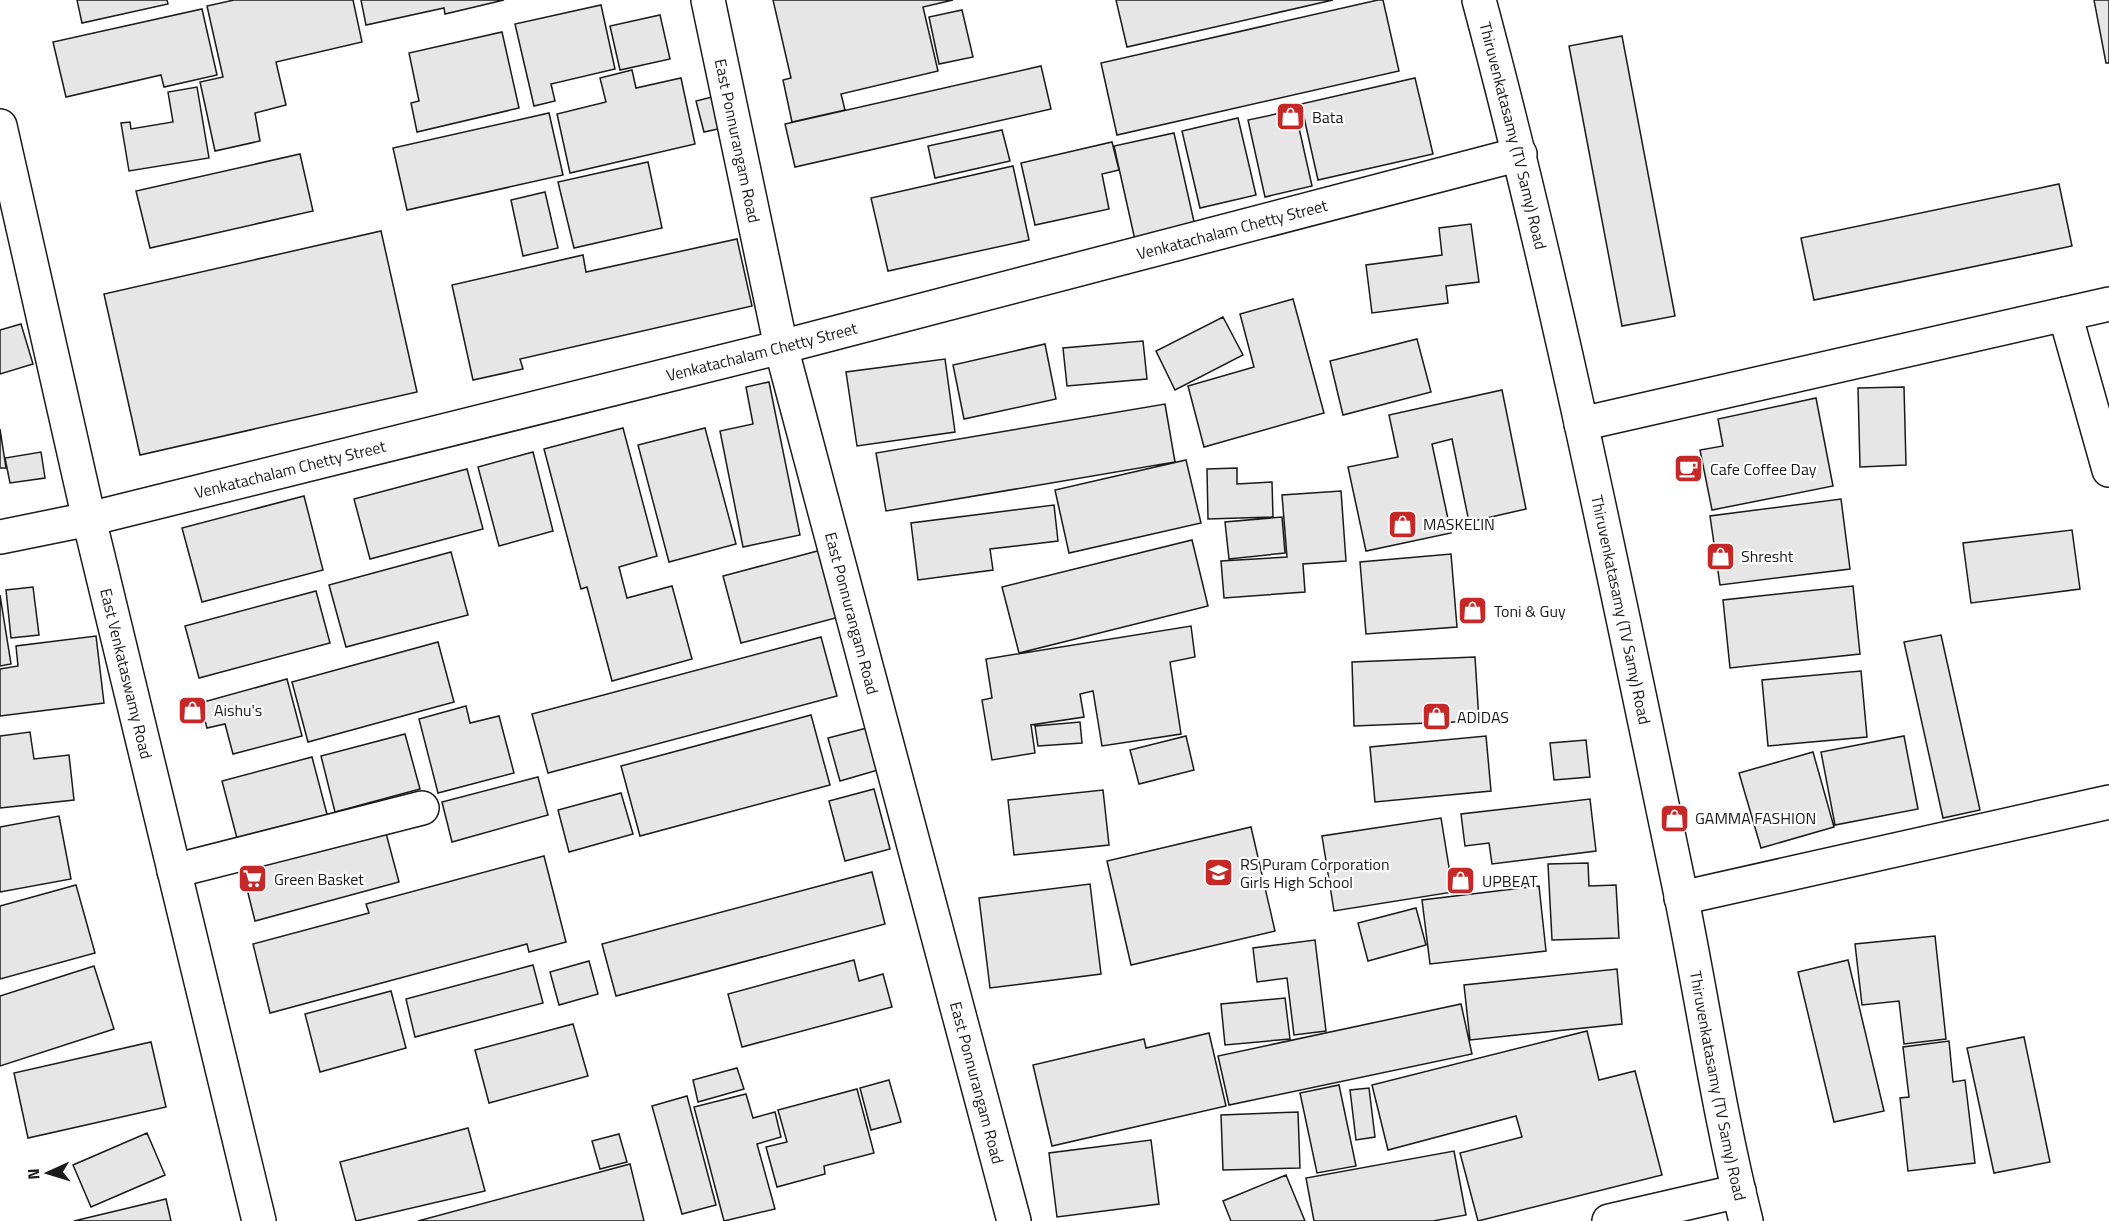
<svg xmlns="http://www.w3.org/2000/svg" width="2109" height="1221" viewBox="0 0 2109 1221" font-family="'Titillium Web',sans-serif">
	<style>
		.building { fill: #e6e6e6; stroke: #1a1a1a; stroke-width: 1.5 }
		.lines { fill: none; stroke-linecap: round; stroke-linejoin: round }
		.minor-casing { stroke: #1a1a1a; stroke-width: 36 }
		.secondary-casing { stroke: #1a1a1a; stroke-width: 36 }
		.minor { stroke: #fff; stroke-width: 33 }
		.secondary { stroke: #fff; stroke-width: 33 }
		.labels { text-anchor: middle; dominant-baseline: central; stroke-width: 4.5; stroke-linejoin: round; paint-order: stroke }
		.poi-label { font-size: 16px; fill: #1a1a1a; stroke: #fff; text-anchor: start }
		.street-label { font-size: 16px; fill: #1a1a1a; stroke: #fff }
	</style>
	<rect width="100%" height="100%" fill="#fff"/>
	<!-- building -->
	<path class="building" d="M 77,0 L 167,0 L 168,4 L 82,23 Z
		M 234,0 L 353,0 L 362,42 L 276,62 L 286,105 L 255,113 L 260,141 L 215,151 L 200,82 L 223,77 L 207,6 Z
		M 361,0 L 504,0 L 445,14 L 444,8 L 366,25 Z
		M 773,0 L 953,0 L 923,7 L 938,71 L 841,94 L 845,110 L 792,122 L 783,80 L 791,78 Z
		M 1116,0 L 1333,0 L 1127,47 Z
		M 1378,0 L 1383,0 L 1399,71 L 1117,135 L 1101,63 Z
		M 2094,0 L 2109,0 L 2109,63 L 2106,63 Z
		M 601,5 L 615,69 L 551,84 L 555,101 L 534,106 L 515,24 Z
		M 202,9 L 217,75 L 164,87 L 161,75 L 66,97 L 53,42 Z
		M 962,10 L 973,57 L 939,64 L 929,17 Z
		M 660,15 L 670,59 L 620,70 L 610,26 Z
		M 502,32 L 519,108 L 417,132 L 411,103 L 419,101 L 409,53 Z
		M 1622,36 L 1675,316 L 1622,326 L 1569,46 Z
		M 1041,66 L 1051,109 L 795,167 L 785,124 Z
		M 632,70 L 636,88 L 681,78 L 695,144 L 570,173 L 557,114 L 606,102 L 600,78 Z
		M 1415,78 L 1433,154 L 1318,180 L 1301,104 Z
		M 197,87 L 209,158 L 129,171 L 121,123 L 130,122 L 131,129 L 173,122 L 168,92 Z
		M 720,95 L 727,127 L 704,132 L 696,101 Z
		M 1295,110 L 1312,186 L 1265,197 L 1248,120 Z
		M 549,113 L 563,175 L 407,210 L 393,148 Z
		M 1238,118 L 1256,195 L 1200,208 L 1182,131 Z
		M 1002,130 L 1010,161 L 935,178 L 928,146 Z
		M 1174,133 L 1195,226 L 1135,240 L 1114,146 Z
		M 1112,142 L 1119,170 L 1102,174 L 1109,209 L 1035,225 L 1021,163 Z
		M 300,154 L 313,211 L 150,248 L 136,191 Z
		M 648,162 L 662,228 L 574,248 L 558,182 Z
		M 1013,166 L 1029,240 L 888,271 L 871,198 Z
		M 2059,184 L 2072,246 L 1814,300 L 1801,238 Z
		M 545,192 L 558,248 L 523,256 L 511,200 Z
		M 1471,224 L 1479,282 L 1446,286 L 1448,303 L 1372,313 L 1366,265 L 1442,255 L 1439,228 Z
		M 381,231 L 417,392 L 140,455 L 104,294 Z
		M 737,239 L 752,306 L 520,359 L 523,369 L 473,380 L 452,285 L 583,255 L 586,272 Z
		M 1293,299 L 1324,413 L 1204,447 L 1188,386 L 1254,367 L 1240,314 Z
		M 1223,317 L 1243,355 L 1175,390 L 1156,351 Z
		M 21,324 L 33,364 L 0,374 L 0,330 Z
		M 1417,339 L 1431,392 L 1343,415 L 1330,361 Z
		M 1143,341 L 1147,379 L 1067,386 L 1063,348 Z
		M 1045,344 L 1056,399 L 964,419 L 953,365 Z
		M 945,359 L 955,432 L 857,446 L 846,372 Z
		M 769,382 L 800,535 L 743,547 L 720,431 L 753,424 L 746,387 Z
		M 1904,387 L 1906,465 L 1860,467 L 1858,388 Z
		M 1502,390 L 1526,509 L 1469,522 L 1452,439 L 1432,444 L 1451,533 L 1366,551 L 1348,467 L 1398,457 L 1389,415 Z
		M 1816,398 L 1833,486 L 1712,510 L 1700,450 L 1723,446 L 1718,419 Z
		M 1165,404 L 1175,462 L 886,511 L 876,453 Z
		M 623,428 L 657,556 L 619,567 L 627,598 L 672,586 L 692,659 L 612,681 L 587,587 L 581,589 L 544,449 Z
		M 705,428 L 736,544 L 669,562 L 638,445 Z
		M 0,429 L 6,468 L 0,468 Z
		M 41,452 L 45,478 L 10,483 L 5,458 Z
		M 533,452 L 553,531 L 499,546 L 478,467 Z
		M 1186,460 L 1201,523 L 1069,553 L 1055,490 Z
		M 1237,468 L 1237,484 L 1272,482 L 1273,517 L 1208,519 L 1207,469 Z
		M 467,469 L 483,529 L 370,559 L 354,499 Z
		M 1341,491 L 1346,561 L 1303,564 L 1305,592 L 1224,598 L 1221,561 L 1287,557 L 1282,495 Z
		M 304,496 L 323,570 L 202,602 L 182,528 Z
		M 1841,499 L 1850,569 L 1720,585 L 1710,516 Z
		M 1054,505 L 1058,541 L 990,549 L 993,570 L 918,580 L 911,523 Z
		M 1282,517 L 1285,553 L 1229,559 L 1225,522 Z
		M 2072,530 L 2080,589 L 1971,603 L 1963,543 Z
		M 1192,540 L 1208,606 L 1019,653 L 1002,587 Z
		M 825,549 L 843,616 L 741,643 L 723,576 Z
		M 451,552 L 468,615 L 346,647 L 329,585 Z
		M 1451,554 L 1457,627 L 1366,634 L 1360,562 Z
		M 1853,586 L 1860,654 L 1730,668 L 1723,600 Z
		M 33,587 L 39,635 L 11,638 L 6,590 Z
		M 316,591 L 330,643 L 199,678 L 185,626 Z
		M 0,595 L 11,664 L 0,666 Z
		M 1191,626 L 1195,657 L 1170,662 L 1181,734 L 1102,746 L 1093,691 L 1080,694 L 1084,717 L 1031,725 L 1035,753 L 992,760 L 982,700 L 992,698 L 986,659 Z
		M 1941,635 L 1980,810 L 1943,818 L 1904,642 Z
		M 96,636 L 104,703 L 0,716 L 0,669 L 18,666 L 16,646 Z
		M 821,637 L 837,696 L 548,773 L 532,714 Z
		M 438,642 L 454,702 L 308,742 L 292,682 Z
		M 1475,657 L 1479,721 L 1354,726 L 1352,662 Z
		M 1861,671 L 1867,737 L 1768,746 L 1762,680 Z
		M 287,679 L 302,736 L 233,754 L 225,724 L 207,728 L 200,703 Z
		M 466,706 L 470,723 L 499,716 L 514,773 L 438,793 L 419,719 Z
		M 811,715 L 830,785 L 640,836 L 621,766 Z
		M 1080,722 L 1082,743 L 1038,746 L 1035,726 Z
		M 867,728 L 878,770 L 840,781 L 828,738 Z
		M 30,732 L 34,759 L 69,755 L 74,800 L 0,808 L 0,736 Z
		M 405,734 L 420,789 L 335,812 L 321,756 Z
		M 1186,736 L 1194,770 L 1139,784 L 1130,750 Z
		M 1486,736 L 1491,791 L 1375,802 L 1370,747 Z
		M 1904,736 L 1918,809 L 1835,825 L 1821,752 Z
		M 1586,740 L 1590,777 L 1554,780 L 1550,743 Z
		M 1813,752 L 1834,827 L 1761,848 L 1739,773 Z
		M 312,757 L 328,818 L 238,842 L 222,781 Z
		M 538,777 L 548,815 L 452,842 L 442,802 Z
		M 874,789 L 890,849 L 845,861 L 829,801 Z
		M 1103,790 L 1109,845 L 1014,855 L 1008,800 Z
		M 621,793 L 633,834 L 569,852 L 558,810 Z
		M 1590,799 L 1596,851 L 1492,864 L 1489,843 L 1465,846 L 1461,814 Z
		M 59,816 L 71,879 L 0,892 L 0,827 Z
		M 1441,818 L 1453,892 L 1334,911 L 1322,836 Z
		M 383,822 L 399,882 L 255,921 L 240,861 Z
		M 1251,827 L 1275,931 L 1131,965 L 1107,861 Z
		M 544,856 L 566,942 L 529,952 L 527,944 L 270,1013 L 253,944 L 369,913 L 366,904 Z
		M 1588,863 L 1589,886 L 1616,885 L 1619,938 L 1552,940 L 1548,864 Z
		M 872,872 L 885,924 L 616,996 L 602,944 Z
		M 1090,884 L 1101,974 L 990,988 L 979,898 Z
		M 76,885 L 95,953 L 0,979 L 0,906 Z
		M 1539,886 L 1546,951 L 1430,964 L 1422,900 Z
		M 1416,908 L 1426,945 L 1368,961 L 1358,923 Z
		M 1935,936 L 1946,1039 L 1904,1044 L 1899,1001 L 1862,1005 L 1855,944 Z
		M 1315,940 L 1326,1031 L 1294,1035 L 1287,978 L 1257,982 L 1253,948 Z
		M 854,960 L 859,981 L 883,974 L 892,1007 L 742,1047 L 728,994 Z
		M 1848,960 L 1884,1111 L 1834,1122 L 1798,972 Z
		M 589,961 L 598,994 L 559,1005 L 550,972 Z
		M 533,965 L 543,1003 L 415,1037 L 406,999 Z
		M 94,966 L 114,1029 L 0,1066 L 0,996 Z
		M 1617,969 L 1622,1024 L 1470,1040 L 1464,985 Z
		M 391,991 L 406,1048 L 320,1072 L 305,1014 Z
		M 1285,998 L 1290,1039 L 1225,1045 L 1221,1004 Z
		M 1461,1004 L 1472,1054 L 1229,1105 L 1218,1056 Z
		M 573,1024 L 588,1076 L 489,1103 L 475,1050 Z
		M 1587,1031 L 1599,1080 L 1635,1071 L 1662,1175 L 1478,1221 L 1460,1153 L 1522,1137 L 1516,1116 L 1388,1150 L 1372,1085 Z
		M 1209,1033 L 1226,1106 L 1052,1146 L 1033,1065 L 1144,1039 L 1146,1048 Z
		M 2024,1037 L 2050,1162 L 1994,1173 L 1967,1048 Z
		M 1949,1041 L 1953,1082 L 1965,1080 L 1975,1163 L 1908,1171 L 1900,1098 L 1909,1097 L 1903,1047 Z
		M 151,1042 L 166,1107 L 28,1138 L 14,1073 Z
		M 737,1068 L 744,1089 L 698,1102 L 693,1080 Z
		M 889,1080 L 901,1122 L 871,1130 L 860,1088 Z
		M 1339,1085 L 1356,1166 L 1317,1173 L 1300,1093 Z
		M 1369,1088 L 1375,1137 L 1356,1140 L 1350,1090 Z
		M 857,1089 L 874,1153 L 824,1166 L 825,1174 L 777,1187 L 766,1147 L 787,1142 L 778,1110 Z
		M 746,1094 L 753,1118 L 775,1112 L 781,1137 L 757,1144 L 775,1209 L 724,1221 L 694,1107 Z
		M 687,1096 L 716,1205 L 682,1214 L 652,1106 Z
		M 1298,1112 L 1300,1168 L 1223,1170 L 1221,1115 Z
		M 468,1128 L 485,1191 L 356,1221 L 340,1162 Z
		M 147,1133 L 165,1175 L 91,1207 L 73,1165 Z
		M 619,1134 L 627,1162 L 600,1169 L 592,1141 Z
		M 1151,1140 L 1159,1204 L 1057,1217 L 1049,1153 Z
		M 1454,1151 L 1466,1215 L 1433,1221 L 1314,1221 L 1306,1178 Z
		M 630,1164 L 644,1221 L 418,1221 Z
		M 1286,1175 L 1305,1221 L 1231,1221 L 1223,1201 Z
		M 166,1199 L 171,1221 L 74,1221 Z"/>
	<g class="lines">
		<defs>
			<g id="minor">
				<path id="s1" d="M 708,0 L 781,347 L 1014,1221"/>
				<path id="s2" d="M 0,126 L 89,519 L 259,1221"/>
				<path d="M 2065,314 L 2109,470"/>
				<path d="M 1581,424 L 2109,304"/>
				<path id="s3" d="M 0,537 L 89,519 L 781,347 L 1520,154"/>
				<path d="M 174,871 L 422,808"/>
				<path d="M 1681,898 L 2109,802"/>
				<path d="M 1609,1221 L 1739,1191"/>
			</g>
			<g id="secondary">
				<path id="s4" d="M 1479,0 C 1558,295 1618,595 1681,895 C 1703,1003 1719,1114 1746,1221"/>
			</g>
		</defs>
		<!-- minor casing -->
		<use href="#minor" class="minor-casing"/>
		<!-- secondary casing -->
		<use href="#secondary" class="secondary-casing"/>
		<!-- minor -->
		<use href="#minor" class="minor"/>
		<!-- secondary -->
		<use href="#secondary" class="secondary"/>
	</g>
	<!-- icons -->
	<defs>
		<symbol id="shop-square" viewBox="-11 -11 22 22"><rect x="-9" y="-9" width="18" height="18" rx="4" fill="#c62828" stroke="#fff"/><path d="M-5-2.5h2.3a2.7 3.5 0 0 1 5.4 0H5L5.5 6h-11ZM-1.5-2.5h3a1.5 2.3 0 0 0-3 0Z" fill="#fff"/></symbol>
		<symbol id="cafe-square" viewBox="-11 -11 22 22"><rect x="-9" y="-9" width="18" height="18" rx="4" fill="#c62828" stroke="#fff"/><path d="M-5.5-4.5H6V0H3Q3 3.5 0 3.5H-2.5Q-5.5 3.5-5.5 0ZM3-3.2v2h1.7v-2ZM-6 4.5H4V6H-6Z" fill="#fff"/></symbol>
		<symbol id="school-square" viewBox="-11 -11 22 22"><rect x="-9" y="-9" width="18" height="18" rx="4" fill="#c62828" stroke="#fff"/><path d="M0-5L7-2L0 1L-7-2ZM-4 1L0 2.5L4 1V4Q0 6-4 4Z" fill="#fff"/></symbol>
		<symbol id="supermarket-square" viewBox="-11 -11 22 22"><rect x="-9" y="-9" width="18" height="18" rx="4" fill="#c62828" stroke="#fff"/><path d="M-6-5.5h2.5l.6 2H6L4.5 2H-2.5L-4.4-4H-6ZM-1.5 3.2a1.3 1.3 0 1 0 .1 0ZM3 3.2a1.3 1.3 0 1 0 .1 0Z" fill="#fff"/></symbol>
	</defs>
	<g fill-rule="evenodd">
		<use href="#shop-square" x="1274" y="100" width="33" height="33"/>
		<use href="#cafe-square" x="1672" y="452" width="33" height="33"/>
		<use href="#shop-square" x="1386" y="508" width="33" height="33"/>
		<use href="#shop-square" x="1704" y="540" width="33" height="33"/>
		<use href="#shop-square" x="1456" y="594" width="33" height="33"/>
		<use href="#shop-square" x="176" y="694" width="33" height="33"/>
		<use href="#shop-square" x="1420" y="700" width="33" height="33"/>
		<use href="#shop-square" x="1658" y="802" width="33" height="33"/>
		<use href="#school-square" x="1202" y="856" width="33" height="33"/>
		<use href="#supermarket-square" x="236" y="862" width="33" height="33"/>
		<use href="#shop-square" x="1444" y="864" width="33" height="33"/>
	</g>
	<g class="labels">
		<!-- poi labels -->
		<g class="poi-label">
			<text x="1312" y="117">Bata</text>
			<text x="1710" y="469">Cafe Coffee Day</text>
			<text x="1423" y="524">MASKELIN</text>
			<text x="1741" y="556">Shresht</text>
			<text x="1494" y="611">Toni &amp; Guy</text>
			<text x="214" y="710">Aishu's</text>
			<text x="1457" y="717">ADIDAS</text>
			<text x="1695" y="818">GAMMA FASHION</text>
			<text x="1240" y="864">RS Puram Corporation<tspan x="1240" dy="18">Girls High School</tspan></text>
			<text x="274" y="879">Green Basket</text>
			<text x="1482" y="881">UPBEAT</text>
		</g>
		<!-- street labels -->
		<g class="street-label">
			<text stroke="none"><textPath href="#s4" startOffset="140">Thiruvenkatasamy (TV Samy) Road</textPath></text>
			<text stroke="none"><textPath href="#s1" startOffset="144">East Ponnurangam Road</textPath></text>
			<text stroke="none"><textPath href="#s3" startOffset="1270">Venkatachalam Chetty Street</textPath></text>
			<text stroke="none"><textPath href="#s3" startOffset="784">Venkatachalam Chetty Street</textPath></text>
			<text stroke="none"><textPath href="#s3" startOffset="298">Venkatachalam Chetty Street</textPath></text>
			<text stroke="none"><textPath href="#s4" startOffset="626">Thiruvenkatasamy (TV Samy) Road</textPath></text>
			<text stroke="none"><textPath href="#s1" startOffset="630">East Ponnurangam Road</textPath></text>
			<text stroke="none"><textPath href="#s2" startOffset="562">East Venkataswamy Road</textPath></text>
			<text stroke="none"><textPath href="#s1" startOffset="1116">East Ponnurangam Road</textPath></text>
			<text stroke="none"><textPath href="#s4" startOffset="1112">Thiruvenkatasamy (TV Samy) Road</textPath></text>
		</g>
	</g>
	<!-- north arrow -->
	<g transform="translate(48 1173) rotate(266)" stroke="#ffffff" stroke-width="4.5" paint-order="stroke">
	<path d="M0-4.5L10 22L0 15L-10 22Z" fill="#1a1a1a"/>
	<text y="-9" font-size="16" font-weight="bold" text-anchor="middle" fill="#1a1a1a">N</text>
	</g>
</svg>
